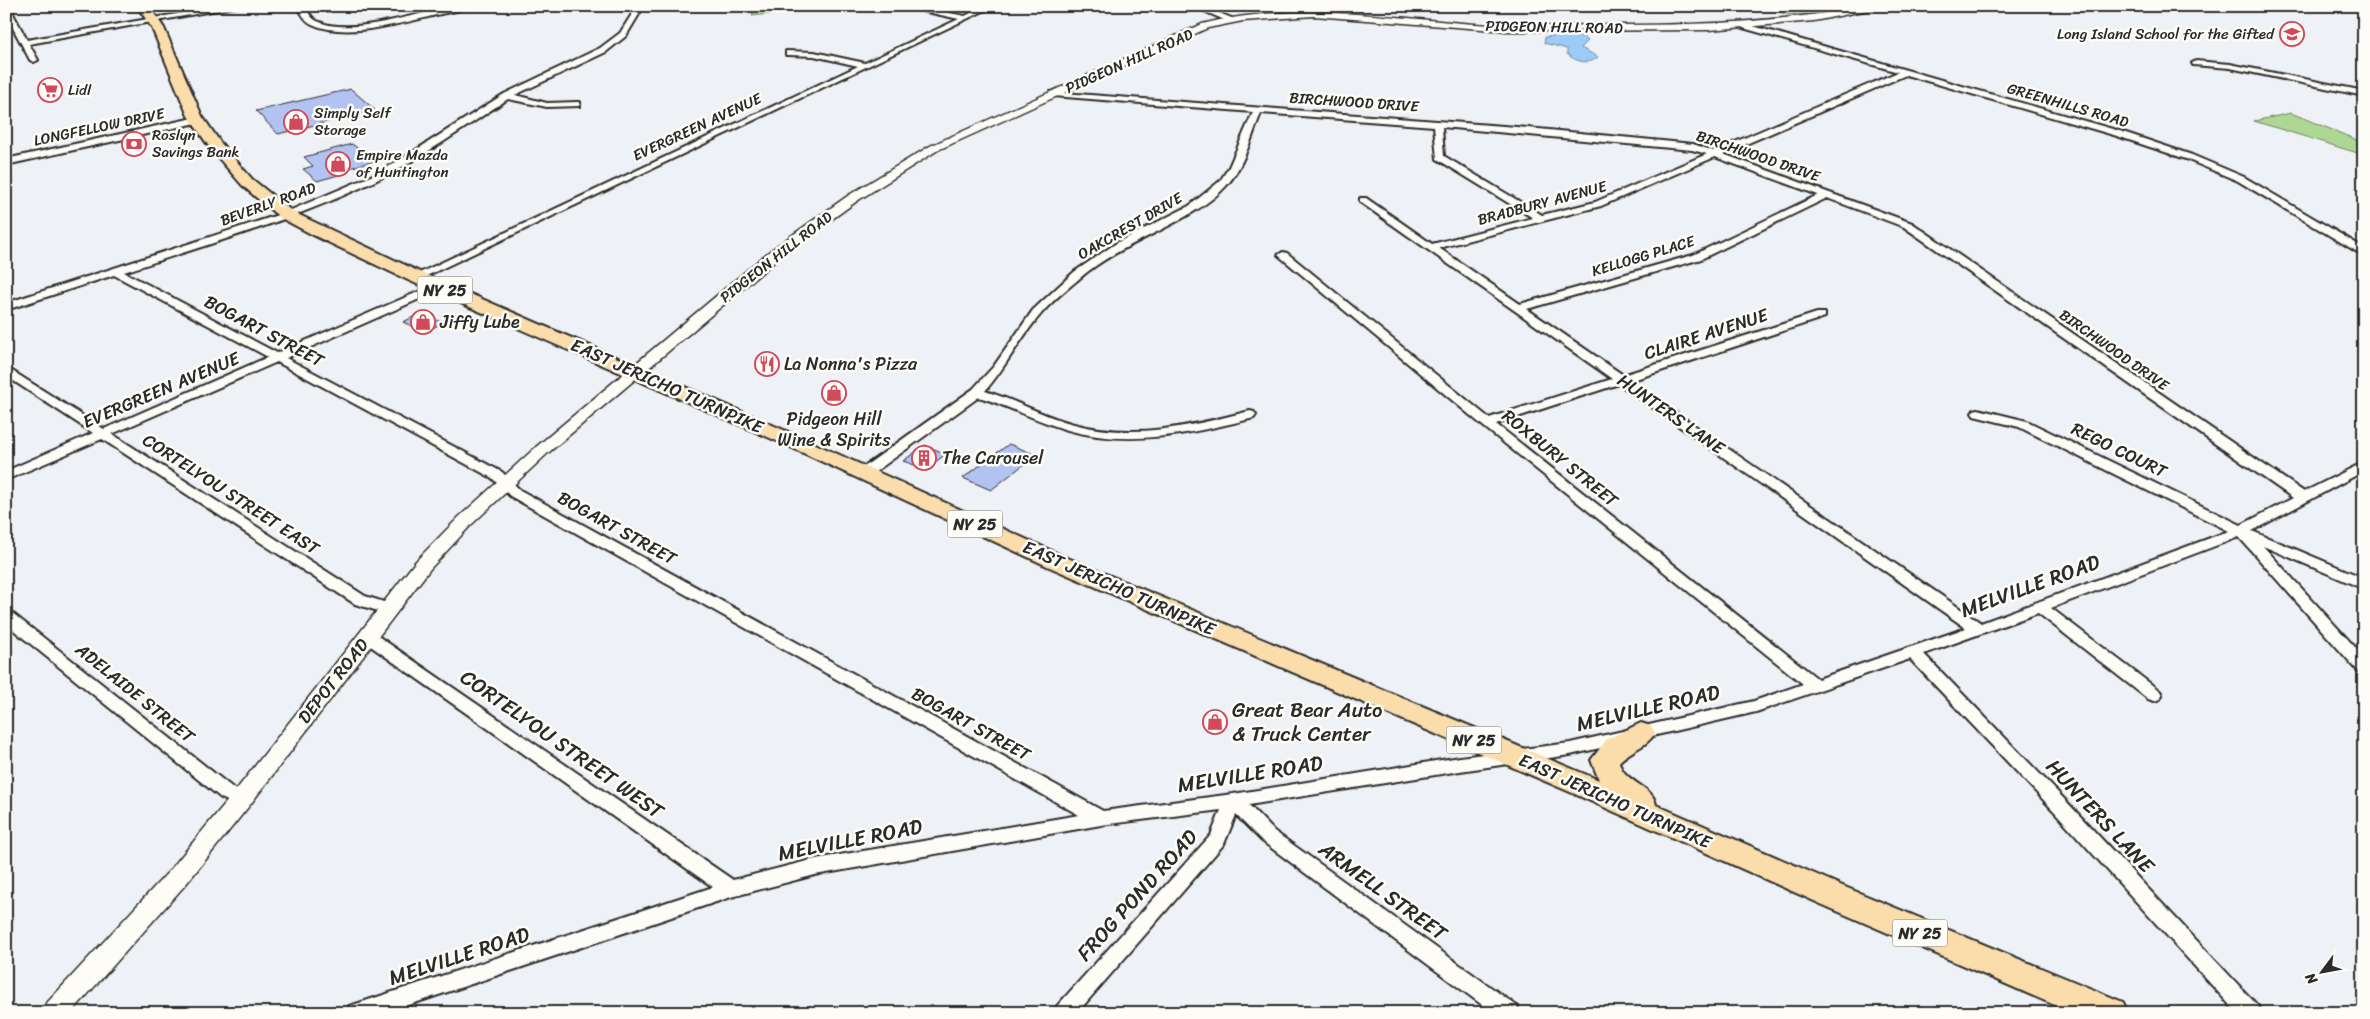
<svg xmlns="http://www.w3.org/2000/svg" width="2370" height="1019" viewBox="0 0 2370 1019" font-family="Sriracha,sans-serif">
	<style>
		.green { fill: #afd794; stroke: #6d8160 }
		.water { fill: #9dcbf8; stroke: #6f8ba6 }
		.building { fill: #b2c3f2; stroke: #2b2b2b }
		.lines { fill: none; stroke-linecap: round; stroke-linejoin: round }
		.minor-casing { stroke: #2b2b2b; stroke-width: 4 }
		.tertiary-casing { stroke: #2b2b2b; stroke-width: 3 }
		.primary-casing { stroke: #2b2b2b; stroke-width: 4 }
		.minor { fill: #fdfcf7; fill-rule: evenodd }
		.tertiary { fill: #fdfcf7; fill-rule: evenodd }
		.primary { fill: #faddab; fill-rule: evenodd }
		.labels { text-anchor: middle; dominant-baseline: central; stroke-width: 5; stroke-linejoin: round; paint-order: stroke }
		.far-street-label { font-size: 15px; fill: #2b2b2b; stroke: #fdfcf7 }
		.far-poi-label { font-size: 15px; fill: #2b2b2b; stroke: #fdfcf7; text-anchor: start }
		.shield { fill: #fdfcf7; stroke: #6a6a68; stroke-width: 1 }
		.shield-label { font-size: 16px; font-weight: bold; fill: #2b2b2b }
		.poi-label { font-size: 18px; fill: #2b2b2b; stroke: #fdfcf7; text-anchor: start }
		.street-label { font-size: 18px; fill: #2b2b2b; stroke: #fdfcf7 }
		.near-street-label { font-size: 21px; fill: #2b2b2b; stroke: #fdfcf7 }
		.near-poi-label { font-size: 21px; fill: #2b2b2b; stroke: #fdfcf7; text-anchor: start }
	</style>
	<rect width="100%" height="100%" fill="#eef1f6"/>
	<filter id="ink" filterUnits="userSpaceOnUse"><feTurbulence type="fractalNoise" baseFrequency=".02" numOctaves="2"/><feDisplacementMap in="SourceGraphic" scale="10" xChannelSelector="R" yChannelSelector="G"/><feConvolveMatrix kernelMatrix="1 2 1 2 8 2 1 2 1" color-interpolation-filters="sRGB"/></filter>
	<g filter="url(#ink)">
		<!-- green -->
		<path class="green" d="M 754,6 L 804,6 L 792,11 L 752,16 Z
			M 1759,6 L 1821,6 L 1832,10 L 1790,15 Z
			M 2291,113 L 2364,143 L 2364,155 L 2254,121 Z"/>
		<!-- water -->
		<path class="water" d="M 1560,35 L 1582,36 L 1588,41 L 1581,48 L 1598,57 C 1589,66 1575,61 1567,54 L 1567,49 L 1544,43 L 1545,37 Z"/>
		<!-- building -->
		<path class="building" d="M 351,89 L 375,110 L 278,134 L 256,111 Z
			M 352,144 L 374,161 L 339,171 L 342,174 L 317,181 L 303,169 L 313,166 L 304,157 Z
			M 422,313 L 443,323 L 424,332 L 403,322 Z
			M 1009,444 L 1036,455 L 991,490 L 963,478 Z
			M 925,445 L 946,454 L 926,469 L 903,461 Z"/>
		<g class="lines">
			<defs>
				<path id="minor" d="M 6,6 L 10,8 L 27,40 L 223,6 L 240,6 L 29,44 L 38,60 L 34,62 L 30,60 L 6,15 Z
					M 298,6 L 305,6 C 308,12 311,18 317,21 C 357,39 427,6 470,6 C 462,11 450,12 441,14 C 406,22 346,40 312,24 C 305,21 301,13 298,6 Z
					M 637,6 L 644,6 L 626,36 L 606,52 L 515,95 L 547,103 L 577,102 L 580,102 L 580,106 L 547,107 L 508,99 C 465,127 422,158 375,181 C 295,220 208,244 124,272 L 277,353 L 434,285 L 442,285 L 442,289 L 286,358 L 502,472 L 520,490 L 1103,811 L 1233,794 L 1460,757 L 1570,743 L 1754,701 L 1803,684 L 1483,426 L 1278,255 L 1283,252 L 1287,253 L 1489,418 L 1612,379 L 1360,202 L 1360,198 L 1366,198 L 1432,244 L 1533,218 L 1437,159 L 1434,126 L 1261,113 C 1252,135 1244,166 1227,185 C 1192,224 1122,241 1080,278 C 1067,289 1052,301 1041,314 C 1020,338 1006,367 985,391 C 1015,400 1043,416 1074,424 C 1134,440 1191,426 1250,411 L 1254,412 L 1256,415 L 1254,418 C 1190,434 1129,448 1064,429 C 1035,420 1008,406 979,397 L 868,477 L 858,477 L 856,474 L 858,471 L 973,389 L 994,366 L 1033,310 L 1074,272 L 1118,242 L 1189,206 L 1220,181 L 1229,167 L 1253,112 L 1053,96 L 1049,94 L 1050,92 L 1517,127 L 1693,144 L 1714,151 L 1898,72 L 1743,28 L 1743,24 L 1746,24 L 2123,132 L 2192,155 L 2244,177 L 2364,248 L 2364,256 L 2238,181 L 2186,159 L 2117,136 L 1906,75 L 1723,154 L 1912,223 L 2304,492 L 2364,462 L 2364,471 L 2252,531 L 2364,578 L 2364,589 L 2263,546 L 2364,657 L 2364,673 L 2358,671 L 2239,537 L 2051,608 L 2160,691 L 2162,695 L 2160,699 L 2154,701 L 2148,699 L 2038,613 L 1924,654 L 2066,801 L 2258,1006 L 2261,1013 L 2237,1013 L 2054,811 L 1910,659 L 1756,712 L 1570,755 L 1460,771 L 1249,805 L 1274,831 L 1517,1006 L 1520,1013 L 1493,1013 L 1262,841 L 1236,815 L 1224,844 L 1077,1013 L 1054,1013 L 1057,1006 L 1211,835 L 1221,810 L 1101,825 L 815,875 L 731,897 L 385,1013 L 346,1013 L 349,1006 L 356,1004 L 713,887 L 362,640 L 359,636 L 362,632 L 372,632 L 733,880 L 815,859 L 1079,815 L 510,496 L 492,478 L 277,362 L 112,434 L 365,596 L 393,605 L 396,609 L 393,613 L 388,614 L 355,604 L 102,439 L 6,480 L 6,471 L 93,433 L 6,376 L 6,367 L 104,429 L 268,357 L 114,275 L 6,310 L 6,303 L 284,213 L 369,177 L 405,157 L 504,94 L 600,48 L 620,33 ZM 1442,127 L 1692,150 L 1707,154 L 1595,202 L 1542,215 L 1444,156 ZM 1715,157 L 1818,195 L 1693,255 L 1520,304 L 1439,248 L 1601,206 ZM 1827,198 L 1904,227 L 2293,498 L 2241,525 L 2027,421 L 1978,409 L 1974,410 L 1972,413 L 1974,416 L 2019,427 L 2229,531 L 1981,623 L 1630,381 L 1825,317 L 1825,313 L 1817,313 L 1623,375 L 1527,309 L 1701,259 ZM 1619,384 L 1966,628 L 1818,679 L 1496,424 Z
					M 899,6 L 915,6 L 965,16 L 985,6 L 994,6 L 420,279 L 416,280 L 411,277 L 858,66 L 814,56 L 789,55 L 786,55 L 786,51 L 814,52 L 865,63 L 959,19 Z
					M 1192,6 L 1202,6 L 1234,19 L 1227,21 Z
					M 1332,6 L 1339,6 L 1342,11 L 1336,12 Z
					M 2196,61 L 2230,64 L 2364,91 L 2364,96 L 2230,68 L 2193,65 L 2192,63 Z
					M 198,117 L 202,120 L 201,122 L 6,165 L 6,159 Z
					M 6,611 L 11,612 L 233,788 L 247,795 L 250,800 L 247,805 L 241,807 L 221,798 L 6,624 Z"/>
				<path id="tertiary" d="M 1869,6 L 1888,6 L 1814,21 L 1709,30 L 1507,31 L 1314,16 L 1243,21 L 1208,28 L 938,150 L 857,201 L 780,257 L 548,453 L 471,525 L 430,569 L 249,806 L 186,884 L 71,1013 L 41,1013 L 45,1005 L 170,870 L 233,794 L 416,561 L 459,517 L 536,447 L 770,251 L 849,195 L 930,146 L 1202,24 C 1298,0 1394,19 1491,25 C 1528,28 1565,25 1601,25 C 1691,25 1780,23 1869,6 Z"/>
				<path id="primary" d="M 137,6 L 149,6 L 164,28 L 202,116 L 220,142 L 252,179 L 293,212 L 422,273 L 800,437 L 1063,556 L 1599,780 L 1591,760 L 1607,739 L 1641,723 L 1651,726 L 1655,733 C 1647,747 1630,750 1619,762 C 1623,782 1654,786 1656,805 L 1845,887 L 2123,1002 L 2128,1013 L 2073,1013 L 1823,905 L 1570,792 L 1047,566 L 786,445 L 410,281 L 315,236 L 281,218 L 266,206 L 242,185 L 210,148 L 188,116 L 152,28 Z"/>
			</defs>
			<!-- minor casing -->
			<use href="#minor" class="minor-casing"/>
			<!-- tertiary casing -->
			<use href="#tertiary" class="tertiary-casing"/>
			<!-- primary casing -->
			<use href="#primary" class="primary-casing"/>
			<!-- minor -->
			<use href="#minor" class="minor"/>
			<!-- tertiary -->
			<use href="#tertiary" class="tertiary"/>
			<!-- primary -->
			<use href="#primary" class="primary"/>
		</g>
	</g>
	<!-- icons -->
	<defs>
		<symbol id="school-ring" viewBox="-11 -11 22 22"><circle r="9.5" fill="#fdfcf7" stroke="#d1495b" stroke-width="1.5"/><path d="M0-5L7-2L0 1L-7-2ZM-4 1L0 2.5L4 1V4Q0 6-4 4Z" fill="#d1495b"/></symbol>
		<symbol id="supermarket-ring" viewBox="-11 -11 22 22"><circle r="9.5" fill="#fdfcf7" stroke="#d1495b" stroke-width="1.5"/><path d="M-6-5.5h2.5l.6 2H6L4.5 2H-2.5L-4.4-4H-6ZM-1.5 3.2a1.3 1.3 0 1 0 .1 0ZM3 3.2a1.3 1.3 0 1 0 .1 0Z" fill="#d1495b"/></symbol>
		<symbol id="shop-ring" viewBox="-11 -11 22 22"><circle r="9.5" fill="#fdfcf7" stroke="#d1495b" stroke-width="1.5"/><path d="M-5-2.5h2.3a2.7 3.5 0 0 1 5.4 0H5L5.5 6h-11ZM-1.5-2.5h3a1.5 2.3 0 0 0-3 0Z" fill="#d1495b"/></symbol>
		<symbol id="bank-ring" viewBox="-11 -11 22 22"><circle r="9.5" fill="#fdfcf7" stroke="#d1495b" stroke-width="1.5"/><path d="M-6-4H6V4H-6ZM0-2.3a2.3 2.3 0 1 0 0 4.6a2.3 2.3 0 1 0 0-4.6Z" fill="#d1495b"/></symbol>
		<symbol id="restaurant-ring" viewBox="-11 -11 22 22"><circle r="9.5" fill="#fdfcf7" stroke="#d1495b" stroke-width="1.5"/><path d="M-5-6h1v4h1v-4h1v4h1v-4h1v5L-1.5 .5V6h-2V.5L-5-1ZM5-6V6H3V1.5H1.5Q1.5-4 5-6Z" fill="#d1495b"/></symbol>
		<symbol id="building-ring" viewBox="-11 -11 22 22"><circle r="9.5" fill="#fdfcf7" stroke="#d1495b" stroke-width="1.5"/><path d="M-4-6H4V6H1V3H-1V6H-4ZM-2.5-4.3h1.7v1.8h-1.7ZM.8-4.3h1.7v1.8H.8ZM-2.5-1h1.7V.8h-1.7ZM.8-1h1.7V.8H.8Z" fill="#d1495b"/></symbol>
	</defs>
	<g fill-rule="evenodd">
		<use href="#school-ring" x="2278" y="20" width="28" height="28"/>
		<use href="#supermarket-ring" x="36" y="76" width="28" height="28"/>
		<use href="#shop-ring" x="282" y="108" width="28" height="28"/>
		<use href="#bank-ring" x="120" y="130" width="28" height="28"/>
		<use href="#shop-ring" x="324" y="150" width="28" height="28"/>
		<use href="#shop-ring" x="409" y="308" width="28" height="28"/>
		<use href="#restaurant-ring" x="753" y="350" width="28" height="28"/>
		<use href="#shop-ring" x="820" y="379" width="28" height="28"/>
		<use href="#building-ring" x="910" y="444" width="28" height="28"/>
		<use href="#shop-ring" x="1201" y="708" width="28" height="28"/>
	</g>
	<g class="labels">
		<!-- far-street labels -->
		<g class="far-street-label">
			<text transform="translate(1554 27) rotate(1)">PIDGEON HILL ROAD</text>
			<text transform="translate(1129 61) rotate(-24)">PIDGEON HILL ROAD</text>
			<text transform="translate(1354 102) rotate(4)">BIRCHWOOD DRIVE</text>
			<text transform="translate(2068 105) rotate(16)">GREENHILLS ROAD</text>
			<text transform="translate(99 127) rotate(-12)">LONGFELLOW DRIVE</text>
			<text transform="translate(697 127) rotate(-25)">EVERGREEN AVENUE</text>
			<text transform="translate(1758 156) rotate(19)">BIRCHWOOD DRIVE</text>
			<text transform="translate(1542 203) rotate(-15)">BRADBURY AVENUE</text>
			<text transform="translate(268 204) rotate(-20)">BEVERLY ROAD</text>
			<text transform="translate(1130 226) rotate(-30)">OAKCREST DRIVE</text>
			<text transform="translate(1643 256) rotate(-17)">KELLOGG PLACE</text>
			<text transform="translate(776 257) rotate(-38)">PIDGEON HILL ROAD</text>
			<text transform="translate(2114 350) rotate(35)">BIRCHWOOD DRIVE</text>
		</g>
		<!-- far-poi labels -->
		<g class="far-poi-label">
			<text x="2274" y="34" text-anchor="end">Long Island School for the Gifted</text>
			<text x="68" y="90">Lidl</text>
			<text x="314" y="113">Simply Self<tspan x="314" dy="17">Storage</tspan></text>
			<text x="152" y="135">Roslyn<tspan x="152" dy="17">Savings Bank</tspan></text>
			<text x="356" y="155">Empire Mazda<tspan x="356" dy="17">of Huntington</tspan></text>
		</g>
		<!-- shield labels -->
		<g class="shield">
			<rect x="417.5" y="276.5" width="55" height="27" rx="4"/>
			<rect x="947.5" y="510.5" width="55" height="27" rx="4"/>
			<rect x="1446.5" y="726.5" width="55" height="27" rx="4"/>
			<rect x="1892.5" y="919.5" width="55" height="27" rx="4"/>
		</g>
		<g class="shield-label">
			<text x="445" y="290">NY 25</text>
			<text x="975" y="524">NY 25</text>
			<text x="1474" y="740">NY 25</text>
			<text x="1920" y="933">NY 25</text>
		</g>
		<!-- poi labels -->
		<g class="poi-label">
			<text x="440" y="322">Jiffy Lube</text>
			<text x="784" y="364">La Nonna's Pizza</text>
			<text x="834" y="419" text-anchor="middle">Pidgeon Hill<tspan x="834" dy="21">Wine &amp; Spirits</tspan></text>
			<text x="942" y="458">The Carousel</text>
		</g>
		<!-- street labels -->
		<g class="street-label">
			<text transform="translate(264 331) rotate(28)">BOGART STREET</text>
			<text transform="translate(1706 334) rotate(-18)">CLAIRE AVENUE</text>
			<text transform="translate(667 386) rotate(24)">EAST JERICHO TURNPIKE</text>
			<text transform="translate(161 390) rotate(-23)">EVERGREEN AVENUE</text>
			<text transform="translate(1671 414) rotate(35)">HUNTERS LANE</text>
			<text transform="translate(2119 450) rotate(26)">REGO COURT</text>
			<text transform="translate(1560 458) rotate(39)">ROXBURY STREET</text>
			<text transform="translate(231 494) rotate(33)">CORTELYOU STREET EAST</text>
			<text transform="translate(617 528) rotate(29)">BOGART STREET</text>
			<text transform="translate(1119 588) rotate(24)">EAST JERICHO TURNPIKE</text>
			<text transform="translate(333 681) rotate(-52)">DEPOT ROAD</text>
			<text transform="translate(135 693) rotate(39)">ADELAIDE STREET</text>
			<text transform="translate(971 724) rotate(29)">BOGART STREET</text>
			<text transform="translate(1615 801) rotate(24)">EAST JERICHO TURNPIKE</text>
		</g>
		<!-- near-street labels -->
		<g class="near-street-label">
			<text transform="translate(2030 586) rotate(-20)">MELVILLE ROAD</text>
			<text transform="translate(1648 708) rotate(-13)">MELVILLE ROAD</text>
			<text transform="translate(562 744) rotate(35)">CORTELYOU STREET WEST</text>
			<text transform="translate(1250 774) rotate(-9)">MELVILLE ROAD</text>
			<text transform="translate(2100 816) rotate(47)">HUNTERS LANE</text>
			<text transform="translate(850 840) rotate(-11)">MELVILLE ROAD</text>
			<text transform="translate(1383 891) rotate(36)">ARMELL STREET</text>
			<text transform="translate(1137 895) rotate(-48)">FROG POND ROAD</text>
			<text transform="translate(459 956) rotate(-18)">MELVILLE ROAD</text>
		</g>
		<!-- near-poi labels -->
		<g class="near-poi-label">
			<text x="1232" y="710">Great Bear Auto<tspan x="1232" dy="24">&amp; Truck Center</tspan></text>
		</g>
	</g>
	<!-- margin -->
	<rect width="2370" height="1019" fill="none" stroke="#fdfcf7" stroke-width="25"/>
	<rect x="12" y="12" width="2345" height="994" fill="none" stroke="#2b2b2b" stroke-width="2" filter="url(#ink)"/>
	<!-- north arrow -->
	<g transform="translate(2322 972) rotate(238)" stroke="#fdfcf7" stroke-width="4" paint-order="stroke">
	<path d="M0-4L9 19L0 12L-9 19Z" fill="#2b2b2b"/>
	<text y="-8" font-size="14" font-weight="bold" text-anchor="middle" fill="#2b2b2b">N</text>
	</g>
</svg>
